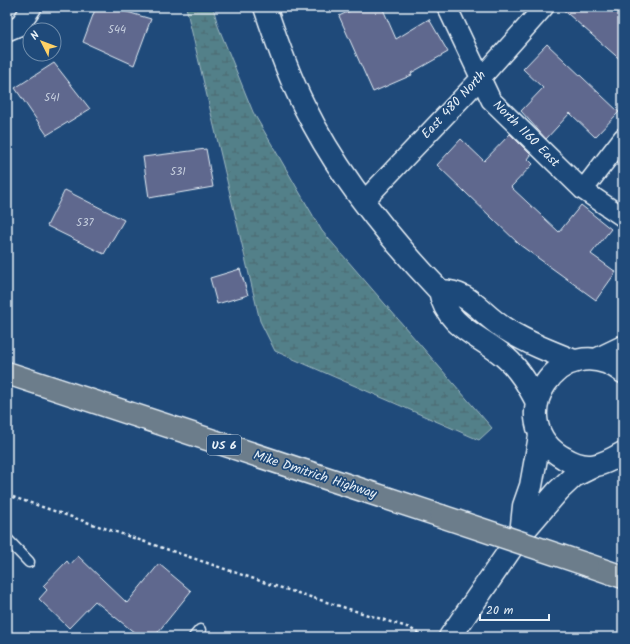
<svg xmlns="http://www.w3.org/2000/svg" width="630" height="644" viewBox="0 0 630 644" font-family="Kalam,sans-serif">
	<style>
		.wetland { fill: url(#wetland-marsh); stroke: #9eb8c0 }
		.building { fill: #5f688e; stroke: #e8f1f8 }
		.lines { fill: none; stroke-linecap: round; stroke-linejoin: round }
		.lane-casing { stroke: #e8f1f8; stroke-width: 13 }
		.street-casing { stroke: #e8f1f8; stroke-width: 22 }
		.secondary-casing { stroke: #e8f1f8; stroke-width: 25 }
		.highway-casing { stroke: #e8f1f8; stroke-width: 25 }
		.path { stroke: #e8f1f8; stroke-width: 2.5; stroke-dasharray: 3 3; stroke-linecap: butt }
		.lane { stroke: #1f4a7a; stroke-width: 10 }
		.street { stroke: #1f4a7a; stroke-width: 19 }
		.secondary { stroke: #1f4a7a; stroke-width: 22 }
		.highway { stroke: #6c7d8b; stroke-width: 22 }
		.highway-bridge-casing { stroke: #e8f1f8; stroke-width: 25; stroke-linecap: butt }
		.highway-bridge { stroke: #6c7d8b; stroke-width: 22 }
		.labels { text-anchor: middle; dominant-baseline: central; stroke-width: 3.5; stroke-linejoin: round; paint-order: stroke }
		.number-label { font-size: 11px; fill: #c6cfde }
		.shield { fill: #1f4a7a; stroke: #acbfd2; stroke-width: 1 }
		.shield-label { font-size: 12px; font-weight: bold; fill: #e8f1f8 }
		.street-label { font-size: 13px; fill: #e8f1f8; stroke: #1f4a7a }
	</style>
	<defs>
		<pattern id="wetland-marsh" width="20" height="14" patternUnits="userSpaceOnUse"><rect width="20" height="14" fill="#538089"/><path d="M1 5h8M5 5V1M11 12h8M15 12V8" fill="none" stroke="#4d676d"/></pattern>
	</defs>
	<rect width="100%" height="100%" fill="#1f4a7a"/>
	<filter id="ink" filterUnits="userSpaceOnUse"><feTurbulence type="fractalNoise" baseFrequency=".025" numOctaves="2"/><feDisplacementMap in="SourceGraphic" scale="8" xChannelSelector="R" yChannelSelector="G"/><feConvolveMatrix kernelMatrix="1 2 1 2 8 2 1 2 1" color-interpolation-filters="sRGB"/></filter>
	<g filter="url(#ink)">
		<!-- wetland -->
		<path class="wetland" d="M 186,7 L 213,7 L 218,26 L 253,112 L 322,231 L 492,428 L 479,440 L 275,351 L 260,321 Z"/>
		<!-- building -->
		<path class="building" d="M 96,7 L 110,7 L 151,19 L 134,65 L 83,42 Z
			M 358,7 L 382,7 L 396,39 L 429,19 L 448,52 L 411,73 L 412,75 L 373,92 L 339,16 Z
			M 560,7 L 614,7 L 623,15 L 623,62 Z
			M 547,44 L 619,112 L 595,137 L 570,113 L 546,139 L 521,111 L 543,88 L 523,69 Z
			M 54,63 L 90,109 L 47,135 L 15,88 Z
			M 510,134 L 531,155 L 528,159 L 533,164 L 511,187 L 559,232 L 581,205 L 611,229 L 591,254 L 616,272 L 596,300 L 520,245 L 437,165 L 461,139 L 484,161 Z
			M 206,149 L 213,187 L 149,198 L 143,157 Z
			M 65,190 L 124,220 L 104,254 L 47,226 Z
			M 240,269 L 248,295 L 217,304 L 210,278 Z
			M 78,556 L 127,603 L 159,564 L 191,591 L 154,637 L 140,637 L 95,601 L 69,628 L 39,599 L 47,590 L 43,586 L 67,561 L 70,565 Z"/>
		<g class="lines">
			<defs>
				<path id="lane" d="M 7,539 L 29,562
					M 194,637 L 200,630"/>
				<path id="street" d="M 447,7 L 491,100 L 583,190 L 623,217
					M 7,31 L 19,26 L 32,7
					M 583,190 L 623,138
					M 363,202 L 480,79 L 544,7"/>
				<path id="secondary" d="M 265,7 C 276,40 288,75 304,106 C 338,175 387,236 440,291 C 446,327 481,336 505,357 C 520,370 528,385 537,402
					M 440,291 C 471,291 481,315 507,330 C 528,343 551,352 574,361
					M 598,359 L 623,347
					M 623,372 C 561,325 498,421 564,458 C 587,472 601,466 623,453
					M 521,534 L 524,506 L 531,486 L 540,436
					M 450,637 L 521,534 L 558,491 L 574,476 L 592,467"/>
				<path id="highway" d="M 7,373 L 441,516
					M 588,565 L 623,577"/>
			</defs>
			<!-- lane casing -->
			<use href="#lane" class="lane-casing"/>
			<!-- street casing -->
			<use href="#street" class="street-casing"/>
			<!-- secondary casing -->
			<use href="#secondary" class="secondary-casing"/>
			<!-- highway casing -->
			<use href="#highway" class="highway-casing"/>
			<!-- path -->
			<path class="path" d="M 7,495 L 272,585 L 410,628 L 423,637"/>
			<!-- lane -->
			<use href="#lane" class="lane"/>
			<!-- street -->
			<use href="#street" class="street"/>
			<!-- secondary -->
			<use href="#secondary" class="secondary"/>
			<!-- highway -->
			<use href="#highway" class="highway"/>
			<defs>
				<path id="highway-bridge" d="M 441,516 L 588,565"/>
			</defs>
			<!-- highway-bridge casing -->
			<use href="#highway-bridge" class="highway-bridge-casing"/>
			<!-- highway-bridge -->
			<use href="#highway-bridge" class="highway-bridge"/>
		</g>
	</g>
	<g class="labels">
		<!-- number labels -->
		<g class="number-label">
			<text x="117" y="30">544</text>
			<text x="52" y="98">541</text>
			<text x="178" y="172">531</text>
			<text x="85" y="223">537</text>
		</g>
		<!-- shield labels -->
		<rect class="shield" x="207" y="435" width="34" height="20" rx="3"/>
		<g class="shield-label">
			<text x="224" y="445">US 6</text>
		</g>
		<!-- street labels -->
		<g class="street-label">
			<text transform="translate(454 105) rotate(-47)">East 480 North</text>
			<text transform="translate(526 134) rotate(45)">North 1160 East</text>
			<text transform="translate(315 475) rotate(18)">Mike Dmitrich Highway</text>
		</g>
	</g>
	<!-- margin -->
	<rect width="630" height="644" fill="none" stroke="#1f4a7a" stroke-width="24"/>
	<rect x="12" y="12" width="606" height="620" fill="none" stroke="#e8f1f8" stroke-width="1.5" filter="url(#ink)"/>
	<!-- north arrow -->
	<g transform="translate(42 42) rotate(312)"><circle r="19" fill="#1f4a7a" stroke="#6f8dac"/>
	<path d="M0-3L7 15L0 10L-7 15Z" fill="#ffd166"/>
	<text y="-6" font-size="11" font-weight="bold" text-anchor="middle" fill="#e8f1f8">N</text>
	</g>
	<!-- scale -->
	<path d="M480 614v6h69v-6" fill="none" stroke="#e8f1f8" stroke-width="2"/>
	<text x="486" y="614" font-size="12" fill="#e8f1f8" stroke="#1f4a7a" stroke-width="3" paint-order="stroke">20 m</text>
</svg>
